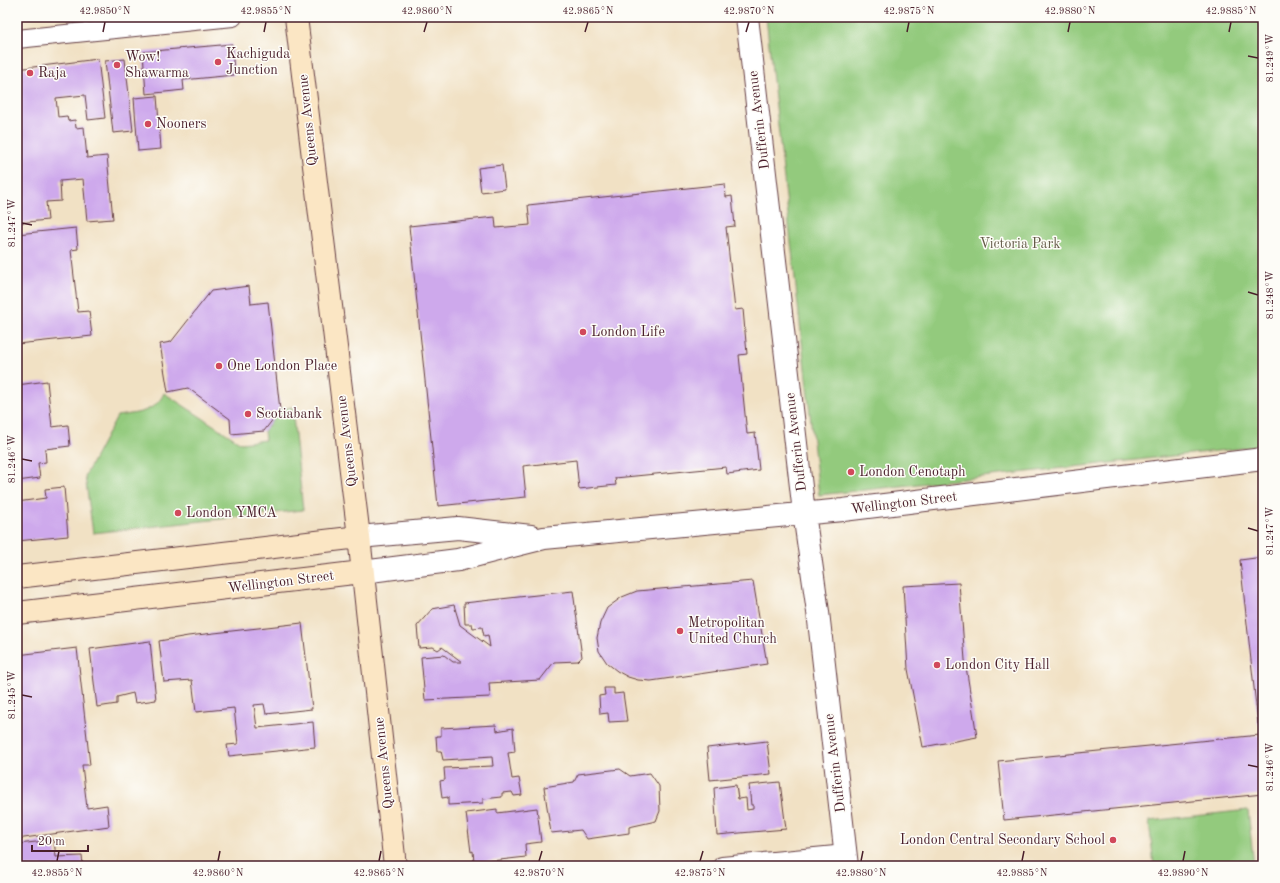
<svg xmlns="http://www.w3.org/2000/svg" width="1280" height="883" viewBox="0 0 1280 883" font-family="'Old Standard TT',serif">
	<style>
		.green { fill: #93ca7d; stroke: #6e7454 }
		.building { fill: #cea9ec }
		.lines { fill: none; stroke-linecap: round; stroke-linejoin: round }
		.minor-casing { stroke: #633c42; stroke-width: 20 }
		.tertiary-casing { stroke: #633c42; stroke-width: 24 }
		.secondary-casing { stroke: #633c42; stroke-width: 24 }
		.minor { stroke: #fff; stroke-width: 18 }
		.tertiary { stroke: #fff; stroke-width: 22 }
		.secondary { stroke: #fbe6c4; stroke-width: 22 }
		.ticks { fill: none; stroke: #4a1f2b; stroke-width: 1.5 }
		.poi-dot { fill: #d1495b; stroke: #fdfcf7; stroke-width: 1.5 }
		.labels { text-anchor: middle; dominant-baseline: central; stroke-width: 3; stroke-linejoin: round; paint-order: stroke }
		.poi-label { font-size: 14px; fill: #4a1f2b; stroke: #fdfcf7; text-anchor: start }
		.street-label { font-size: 14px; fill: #4a1f2b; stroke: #fdfcf7 }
		.park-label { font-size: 14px; fill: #645b48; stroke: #fdfcf7 }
		.neatline { fill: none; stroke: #4a1f2b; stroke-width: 1.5 }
		.ticks-label { font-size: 10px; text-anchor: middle; fill: #4a1f2b }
	</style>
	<rect width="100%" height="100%" fill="#fdfcf7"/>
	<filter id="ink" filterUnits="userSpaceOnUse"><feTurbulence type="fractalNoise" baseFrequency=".025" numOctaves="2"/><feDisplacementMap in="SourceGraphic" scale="8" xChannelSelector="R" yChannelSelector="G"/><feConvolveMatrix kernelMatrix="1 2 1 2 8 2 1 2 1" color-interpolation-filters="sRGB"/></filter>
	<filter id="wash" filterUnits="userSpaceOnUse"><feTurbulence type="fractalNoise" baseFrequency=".012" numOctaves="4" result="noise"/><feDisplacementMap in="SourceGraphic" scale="16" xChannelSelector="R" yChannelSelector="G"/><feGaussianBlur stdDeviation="0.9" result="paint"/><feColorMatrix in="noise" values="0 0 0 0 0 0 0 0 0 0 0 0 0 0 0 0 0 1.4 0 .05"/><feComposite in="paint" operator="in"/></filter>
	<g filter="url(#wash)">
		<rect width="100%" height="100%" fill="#f1e1c4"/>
		<!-- green -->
		<path class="green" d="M 766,17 L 1263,17 L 1263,446 L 819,495 Z
			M 164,393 L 241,443 L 265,440 L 264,431 L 280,410 L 292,407 L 303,510 L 93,533 L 85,476 L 117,416 C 136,413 155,413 164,393 Z
			M 1248,810 L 1254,866 L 1154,866 L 1149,821 Z"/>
		<g id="blocks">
			<!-- building -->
			<path class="building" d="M 232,44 L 234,75 L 183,80 L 184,90 L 146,94 L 143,52 Z
				M 98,59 L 105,118 L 88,120 L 85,95 L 56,98 L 58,117 L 67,116 L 68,121 L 75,120 L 76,128 L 84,127 L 87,158 L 107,156 L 113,219 L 87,221 L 83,179 L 60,181 L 61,201 L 46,202 L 48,220 L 17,223 L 17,69 Z
				M 125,59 L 133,131 L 113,133 L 105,61 Z
				M 157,96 L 161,149 L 138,151 L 134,98 Z
				M 502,165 L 505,189 L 481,192 L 478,168 Z
				M 725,184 L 726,197 L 732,196 L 735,226 L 726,227 L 735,310 L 743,309 L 747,354 L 739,355 L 747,434 L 755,433 L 759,470 L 727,474 L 726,467 L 615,478 L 616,485 L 579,489 L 576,460 L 523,466 L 526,497 L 438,506 L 409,226 L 495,217 L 496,228 L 530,225 L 528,205 Z
				M 76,228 L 78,249 L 71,250 L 78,312 L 89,311 L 92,336 L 17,344 L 17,234 Z
				M 249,286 L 251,304 L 268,302 L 280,410 L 264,431 L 231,434 L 230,419 L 188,388 L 168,392 L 160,344 L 171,342 L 211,291 Z
				M 47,381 L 52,427 L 68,425 L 70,446 L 45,449 L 46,462 L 38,463 L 40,478 L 17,481 L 17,385 Z
				M 64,487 L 68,536 L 17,541 L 17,502 L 46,498 L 45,489 Z
				M 1263,557 L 1263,724 L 1258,724 L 1240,560 Z
				M 753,581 L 767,664 L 651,681 L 638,680 L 628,677 L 617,671 L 607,663 L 599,651 L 597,638 L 600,623 L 607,608 L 622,597 L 637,591 Z
				M 959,583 L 965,660 L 977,737 L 923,747 L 908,669 L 903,586 Z
				M 573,591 L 582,657 L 578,661 L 554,662 L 540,680 L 489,683 L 490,697 L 425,700 L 421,657 L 444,655 L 453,662 L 462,662 L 442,647 L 438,650 L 433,647 L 419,648 L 417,626 L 432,609 L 454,605 L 460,625 L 490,647 L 488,635 L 484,636 L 482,627 L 473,628 L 472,624 L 465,624 L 464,603 Z
				M 302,623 L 312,709 L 266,714 L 264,704 L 254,705 L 257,728 L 313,722 L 315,747 L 229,756 L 227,745 L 238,744 L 234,708 L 196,712 L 192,680 L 164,682 L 159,641 L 188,636 Z
				M 150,641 L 156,700 L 135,703 L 133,693 L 117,697 L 117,704 L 97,707 L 90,649 Z
				M 77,648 L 90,765 L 82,765 L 87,808 L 107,805 L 109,826 L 17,839 L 17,655 Z
				M 604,688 L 614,688 L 614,694 L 623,693 L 627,721 L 609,722 L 608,713 L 600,714 L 599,696 L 605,695 Z
				M 496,725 L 497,731 L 513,728 L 515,752 L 508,753 L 512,779 L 519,778 L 522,795 L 514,796 L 512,792 L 502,793 L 502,797 L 483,799 L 483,803 L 448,805 L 448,797 L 442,798 L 440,781 L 445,780 L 444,768 L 493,766 L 492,757 L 443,760 L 441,751 L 437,751 L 436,736 L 441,736 L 441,728 Z
				M 1260,735 L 1263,766 L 1263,794 L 1004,820 L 998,761 Z
				M 767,741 L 771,774 L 710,780 L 707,748 Z
				M 620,769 L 630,776 L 650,773 L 659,786 L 660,811 L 656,821 L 629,827 L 629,833 L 587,839 L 581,830 L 551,833 L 544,787 L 574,782 L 578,774 Z
				M 780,782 L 786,829 L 717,835 L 714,788 L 736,785 L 738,799 L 746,798 L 747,810 L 753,809 L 753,805 L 751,805 L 749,785 Z
				M 537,808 L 541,842 L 525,844 L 526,857 L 474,863 L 473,851 L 471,852 L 466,813 L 497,809 L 497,813 Z
				M 54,840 L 56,857 L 82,856 L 83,866 L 20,866 L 18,844 Z"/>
		</g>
	</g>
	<g filter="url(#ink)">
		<use href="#blocks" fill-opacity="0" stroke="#633c42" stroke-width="1"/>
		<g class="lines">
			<defs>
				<path id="minor" d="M 17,39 L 233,17
					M 722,866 L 846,854"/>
				<path id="tertiary" d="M 747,17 L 804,513 L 818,612 L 847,866
					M 359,537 L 458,528 L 531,536
					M 362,572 L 458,560 L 544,538 L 843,510 L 1263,459"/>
				<path id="secondary" d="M 296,17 L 359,537 L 395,866
					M 17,577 L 359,537
					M 17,613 L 362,572"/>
			</defs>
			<!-- minor casing -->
			<use href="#minor" class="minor-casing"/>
			<!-- tertiary casing -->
			<use href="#tertiary" class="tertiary-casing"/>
			<!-- secondary casing -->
			<use href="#secondary" class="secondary-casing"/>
			<!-- minor -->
			<use href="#minor" class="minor"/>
			<!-- tertiary -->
			<use href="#tertiary" class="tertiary"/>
			<!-- secondary -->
			<use href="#secondary" class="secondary"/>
		</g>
	</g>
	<!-- ticks -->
	<path class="ticks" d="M 103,32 L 105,22M 264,32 L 266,22M 424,32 L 427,22M 585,32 L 588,22M 746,32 L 749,22M 907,32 L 909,22M 1068,32 L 1070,22M 1229,32 L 1231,22M 1248,56 L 1258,58M 22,223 L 32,225M 1248,292 L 1258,295M 22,459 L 32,461M 1248,528 L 1258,531M 22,695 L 32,697M 1248,765 L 1258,767M 57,861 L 59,851M 218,861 L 220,851M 379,861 L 381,851M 539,861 L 542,851M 700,861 L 703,851M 861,861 L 863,851M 1022,861 L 1024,851M 1183,861 L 1185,851"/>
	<!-- markers -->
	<g class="poi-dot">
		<circle cx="218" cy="62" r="4"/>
		<circle cx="117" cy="65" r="4"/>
		<circle cx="30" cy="73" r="4"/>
		<circle cx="148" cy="124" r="4"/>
		<circle cx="583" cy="332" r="4"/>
		<circle cx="219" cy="366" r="4"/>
		<circle cx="248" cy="414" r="4"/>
		<circle cx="851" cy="472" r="4"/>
		<circle cx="178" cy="513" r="4"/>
		<circle cx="680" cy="631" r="4"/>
		<circle cx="937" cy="665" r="4"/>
		<circle cx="1113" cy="840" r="4"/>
	</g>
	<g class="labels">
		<!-- poi labels -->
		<g class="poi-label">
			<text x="226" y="54">Kachiguda<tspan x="226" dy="16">Junction</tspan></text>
			<text x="125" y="57">Wow!<tspan x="125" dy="16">Shawarma</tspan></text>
			<text x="38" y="73">Raja</text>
			<text x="156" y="124">Nooners</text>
			<text x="591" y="332">London Life</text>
			<text x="227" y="366">One London Place</text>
			<text x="256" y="414">Scotiabank</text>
			<text x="859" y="472">London Cenotaph</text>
			<text x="186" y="513">London YMCA</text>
			<text x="688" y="623">Metropolitan<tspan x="688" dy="16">United Church</tspan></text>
			<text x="945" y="665">London City Hall</text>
			<text x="1105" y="840" text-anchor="end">London Central Secondary School</text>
		</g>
		<!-- street labels -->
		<g class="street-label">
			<text transform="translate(308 120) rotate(-96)">Queens Avenue</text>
			<text transform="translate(759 120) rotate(-97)">Dufferin Avenue</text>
			<text transform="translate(347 441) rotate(-97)">Queens Avenue</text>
			<text transform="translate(796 442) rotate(-97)">Dufferin Avenue</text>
			<text transform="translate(904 503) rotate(-7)">Wellington Street</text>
			<text transform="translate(281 582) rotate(-7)">Wellington Street</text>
			<text transform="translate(384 763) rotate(-96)">Queens Avenue</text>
			<text transform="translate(835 763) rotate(-97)">Dufferin Avenue</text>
		</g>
		<!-- park labels -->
		<g class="park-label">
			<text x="1020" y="244">Victoria Park</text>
		</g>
	</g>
	<!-- margin -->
	<rect width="1280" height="883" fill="none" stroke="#fdfcf7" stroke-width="44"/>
	<!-- scale -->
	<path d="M32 845v6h56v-6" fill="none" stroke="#4a1f2b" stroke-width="2"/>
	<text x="38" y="845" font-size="12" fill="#4a1f2b" stroke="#fdfcf7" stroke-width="3" paint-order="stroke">20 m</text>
	<rect x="22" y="22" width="1236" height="839" class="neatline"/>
	<g class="ticks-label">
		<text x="105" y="14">42.9850°N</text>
		<text x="266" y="14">42.9855°N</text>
		<text x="427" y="14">42.9860°N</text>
		<text x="588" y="14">42.9865°N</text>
		<text x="749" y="14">42.9870°N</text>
		<text x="909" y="14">42.9875°N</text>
		<text x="1070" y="14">42.9880°N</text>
		<text x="1231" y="14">42.9885°N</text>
		<text transform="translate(1269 58) rotate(-90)" y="4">81.249°W</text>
		<text transform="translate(11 223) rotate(-90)" y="4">81.247°W</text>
		<text transform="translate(1269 295) rotate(-90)" y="4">81.248°W</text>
		<text transform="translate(11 459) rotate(-90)" y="4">81.246°W</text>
		<text transform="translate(1269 531) rotate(-90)" y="4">81.247°W</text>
		<text transform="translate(11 695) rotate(-90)" y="4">81.245°W</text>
		<text transform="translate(1269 767) rotate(-90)" y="4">81.246°W</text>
		<text x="57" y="876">42.9855°N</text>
		<text x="218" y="876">42.9860°N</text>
		<text x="379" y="876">42.9865°N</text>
		<text x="539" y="876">42.9870°N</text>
		<text x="700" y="876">42.9875°N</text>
		<text x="861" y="876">42.9880°N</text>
		<text x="1022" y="876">42.9885°N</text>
		<text x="1183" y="876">42.9890°N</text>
	</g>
</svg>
